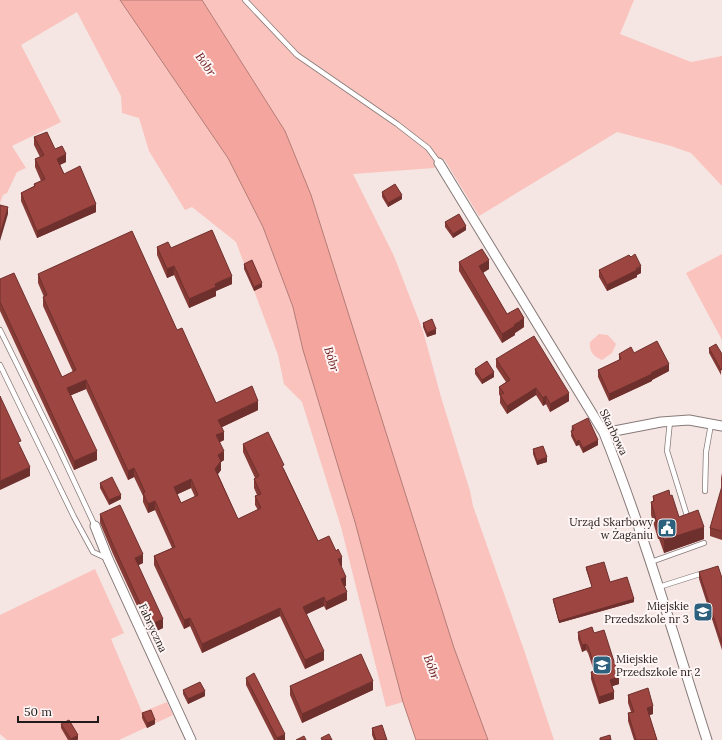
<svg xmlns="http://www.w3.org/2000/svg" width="722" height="740" viewBox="0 0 722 740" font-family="Lora,serif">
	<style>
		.green { fill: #fac3bd }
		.water { fill: #f4a59e; stroke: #b47c76 }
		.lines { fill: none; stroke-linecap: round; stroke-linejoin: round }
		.lane-casing { stroke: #877a78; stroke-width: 6 }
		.street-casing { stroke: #877a78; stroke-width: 11 }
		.lane { stroke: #fff; stroke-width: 4.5 }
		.street { stroke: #fff; stroke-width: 9 }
		.wall { fill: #873b37; fill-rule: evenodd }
		.shaded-wall { fill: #6e302d }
		.building { fill: #9d4540; stroke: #6e302d; fill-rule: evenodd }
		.labels { text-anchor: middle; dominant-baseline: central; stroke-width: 4; stroke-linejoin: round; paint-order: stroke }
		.street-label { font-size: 11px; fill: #201b1a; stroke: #fef5f4 }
		.poi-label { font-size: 11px; fill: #201b1a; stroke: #fef5f4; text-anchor: end }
		.water-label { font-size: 12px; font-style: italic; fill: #691416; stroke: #fef5f4 }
	</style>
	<rect width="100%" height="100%" fill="#f5e6e4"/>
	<!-- green -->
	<path class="green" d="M 0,0 L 120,0 L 228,158 L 263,227 L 293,307 L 303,350 L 355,522 L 403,702 L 386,707 L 341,527 L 302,402 L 284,384 L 278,355 L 236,242 L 192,207 L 185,210 L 149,151 L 139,118 L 122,113 L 121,96 L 77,12 L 21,45 L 61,122 L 12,146 L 26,168 L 17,172 L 7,193 L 3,195 L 0,203 Z
		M 202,0 L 634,0 L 620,34 L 691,62 L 722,56 L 722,186 L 691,153 L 671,146 L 617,132 L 479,216 L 444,159 L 434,168 L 353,174 L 394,256 L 423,331 L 441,397 L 470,491 L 473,506 L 524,650 L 554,740 L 488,740 L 454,648 L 311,195 L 285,131 Z
		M 722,254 L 722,340 L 686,273 Z
		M 599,334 L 608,335 L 616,344 L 612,353 L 602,360 C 593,356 589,352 590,342 Z
		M 95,569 L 124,633 L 111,639 L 142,712 L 167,702 L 173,715 L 119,740 L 7,740 L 0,734 L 0,615 Z"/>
	<!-- water -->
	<path class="water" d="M 120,0 L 202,0 L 285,131 L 311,195 L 454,648 L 488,740 L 416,740 L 403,702 L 355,522 L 303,350 L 293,307 L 263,227 L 228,158 Z"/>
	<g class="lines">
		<defs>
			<path id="lane" d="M 245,0 L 297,55 L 397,124 L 428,148 L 439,163
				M 0,330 L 59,449 L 95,526
				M 0,365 L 74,517 L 93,552 L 106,558
				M 670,421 L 667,451 L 688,519
				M 705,491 L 706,452 L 711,424
				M 651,562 L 704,543
				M 659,587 L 703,573"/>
			<path id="street" d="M 439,163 L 604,433 C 644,533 674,637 707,740
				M 604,433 L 661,422 L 689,420 L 722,426
				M 95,526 L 108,559 L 191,740"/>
		</defs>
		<!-- lane casing -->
		<use href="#lane" class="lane-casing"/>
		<!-- street casing -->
		<use href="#street" class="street-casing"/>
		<!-- lane -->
		<use href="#lane" class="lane"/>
		<!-- street -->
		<use href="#street" class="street"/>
	</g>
	<!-- wall -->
	<path class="wall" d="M 34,137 L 55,149 L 66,162 L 60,165 L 64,174 L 96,212 L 37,238 L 21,201 L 21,193 L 34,186 L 34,184 L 41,181 L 35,167 L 35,159 L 40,157 L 34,145 Z
		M 382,192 L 402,199 L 388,207 L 382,197 Z
		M 445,222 L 466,230 L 453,238 L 445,227 Z
		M 157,247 L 171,248 L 232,284 L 216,291 L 216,296 L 189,308 L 174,275 L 167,278 L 157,255 Z
		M 459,262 L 489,269 L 483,273 L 507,314 L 524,327 L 515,333 L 515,335 L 502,343 L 459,271 Z
		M 244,264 L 262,287 L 254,291 L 244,269 Z
		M 599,270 L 641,273 L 637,275 L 637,277 L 607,291 L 599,277 Z
		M 38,274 L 177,330 L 216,403 L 258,410 L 222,427 L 224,440 L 220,442 L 224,460 L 221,462 L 221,470 L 218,474 L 238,519 L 258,510 L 255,505 L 255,496 L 257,495 L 254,488 L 254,479 L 255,478 L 243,452 L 243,444 L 284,469 L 318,541 L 342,566 L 341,566 L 346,586 L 345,586 L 347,600 L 326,610 L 324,606 L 306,614 L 324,660 L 305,669 L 280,616 L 202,653 L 190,626 L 184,629 L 154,565 L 154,556 L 172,548 L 155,510 L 148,513 L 143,502 L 143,496 L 134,477 L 128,480 L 86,389 L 71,395 L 97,460 L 74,470 L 0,311 L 0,279 L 62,377 L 73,372 L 43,306 L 43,297 L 44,297 L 38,283 ZM 191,488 L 195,497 L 181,503 L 177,494 Z
		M 423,323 L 436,334 L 427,337 L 423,327 Z
		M 709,348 L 722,354 L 721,375 L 709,353 Z
		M 634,353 L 669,371 L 652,380 L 652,381 L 609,401 L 598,377 L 598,370 L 619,360 L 619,354 Z
		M 496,359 L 569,401 L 550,412 L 546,404 L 543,406 L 536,395 L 507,414 L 500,403 L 500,396 L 499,394 L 499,387 L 506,382 L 496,367 Z
		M 475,369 L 494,377 L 482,384 L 475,374 Z
		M 572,426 L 598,445 L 583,453 L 579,445 L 576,446 L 571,436 Z
		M 533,449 L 547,462 L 537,465 L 533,454 Z
		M 722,473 L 722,540 L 710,536 L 710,528 L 722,487 L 721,486 L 721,478 Z
		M 100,483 L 121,499 L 109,505 L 100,488 Z
		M 653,496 L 679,517 L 704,539 L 664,553 L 659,539 L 658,539 L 651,515 L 651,502 L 653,502 Z
		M 100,514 L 143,563 L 138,565 L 163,628 L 150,634 L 113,554 L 100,523 Z
		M 586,567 L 610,582 L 634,602 L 559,623 L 553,601 L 553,599 L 592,587 L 586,569 Z
		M 699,572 L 722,578 L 722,650 L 699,579 Z
		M 578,632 L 594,633 L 619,684 L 612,686 L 614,699 L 599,704 L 591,679 L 591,672 L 594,671 L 588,653 L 586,650 L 582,652 L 578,639 Z
		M 246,678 L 285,740 L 274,740 L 246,685 Z
		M 290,686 L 373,690 L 302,723 L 290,695 Z
		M 183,690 L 205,696 L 188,704 L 183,694 Z
		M 628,695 L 653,714 L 649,715 L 657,740 L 634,740 L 628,721 L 628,713 L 631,712 L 628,703 Z
		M 142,713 L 155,724 L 147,728 L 142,718 Z
		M 61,724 L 78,739 L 77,740 L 68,740 L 61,728 Z
		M 372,728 L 387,740 L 374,740 L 372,735 Z"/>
	<!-- shaded-wall -->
	<path class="shaded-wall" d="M 66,154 L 66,162 L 57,166 L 57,159 Z
		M 402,195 L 402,199 L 388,207 L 388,203 Z
		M 96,204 L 96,212 L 37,238 L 37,231 Z
		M 8,207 L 8,214 L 0,241 L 0,234 Z
		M 466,226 L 466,230 L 453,238 L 453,234 Z
		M 489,260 L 489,269 L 479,275 L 479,266 Z
		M 174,266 L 174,275 L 167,278 L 167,269 Z
		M 641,266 L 641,273 L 637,275 L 637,277 L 607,291 L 607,285 Z
		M 232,276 L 232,284 L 216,291 L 216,296 L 189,308 L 189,299 L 215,284 Z
		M 262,283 L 262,287 L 254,291 L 254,287 Z
		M 524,318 L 524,327 L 515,333 L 515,335 L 502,343 L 502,334 L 514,325 Z
		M 436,329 L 436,334 L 427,337 L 427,333 Z
		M 669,364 L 669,371 L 652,380 L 652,381 L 609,401 L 609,394 Z
		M 494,372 L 494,377 L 482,384 L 482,380 Z
		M 86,380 L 86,389 L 67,397 L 67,388 Z
		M 536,388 L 536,395 L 507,414 L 507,406 Z
		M 569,393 L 569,401 L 550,412 L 550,404 Z
		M 546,396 L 546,404 L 543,406 L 543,398 Z
		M 258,401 L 258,410 L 218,429 L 218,420 Z
		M 224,432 L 224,440 L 216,444 L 216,435 Z
		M 579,440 L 579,445 L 576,446 L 576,442 Z
		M 598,440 L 598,445 L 583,453 L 583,448 Z
		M 97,451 L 97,460 L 74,470 L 74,461 Z
		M 224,451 L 224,460 L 221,462 L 221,470 L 215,478 L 215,469 L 218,455 Z
		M 547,457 L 547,462 L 537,465 L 537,461 Z
		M 30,467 L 30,476 L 0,490 L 0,481 Z
		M 134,468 L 134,477 L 128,480 L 128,471 Z
		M 191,479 L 191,488 L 174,496 L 174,487 Z
		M 121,495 L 121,499 L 109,505 L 109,500 Z
		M 155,501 L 155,510 L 148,513 L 148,504 Z
		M 704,527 L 704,539 L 664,553 L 664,540 Z
		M 143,554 L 143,563 L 135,567 L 135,558 Z
		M 342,557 L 342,566 L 338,568 L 338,559 Z
		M 346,577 L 346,586 L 341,588 L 341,579 Z
		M 347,592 L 347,600 L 326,610 L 326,602 Z
		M 324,597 L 324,606 L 303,616 L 303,607 Z
		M 634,599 L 634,602 L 559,623 L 559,621 Z
		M 280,608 L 280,616 L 202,653 L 202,644 Z
		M 190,618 L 190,626 L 184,629 L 184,620 Z
		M 163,619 L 163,628 L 150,634 L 150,625 Z
		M 586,644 L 586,650 L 582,652 L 582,645 Z
		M 324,651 L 324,660 L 305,669 L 305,660 Z
		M 619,677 L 619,684 L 610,687 L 610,680 Z
		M 373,681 L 373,690 L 302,723 L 302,714 Z
		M 205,691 L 205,696 L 188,704 L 188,699 Z
		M 614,692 L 614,699 L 599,704 L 599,697 Z
		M 653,706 L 653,714 L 647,716 L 647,708 Z
		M 155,720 L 155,724 L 147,728 L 147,723 Z
		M 285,734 L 285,740 L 277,740 L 277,738 Z
		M 78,735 L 78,739 L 77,740 L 71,740 L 71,739 Z"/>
	<!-- building -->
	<path class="building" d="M 47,132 L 55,149 L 62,146 L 66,154 L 57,159 L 64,174 L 80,166 L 96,204 L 37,231 L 21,193 L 35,186 L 34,184 L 45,179 L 35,159 L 44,155 L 34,137 Z
		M 395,184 L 402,195 L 388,203 L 382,192 Z
		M 0,205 L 8,207 L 0,234 Z
		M 459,214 L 466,226 L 453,234 L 445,222 Z
		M 212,230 L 232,276 L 215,284 L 216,287 L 189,299 L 174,266 L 167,269 L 157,247 L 168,242 L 171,248 Z
		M 132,231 L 177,330 L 182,328 L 216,403 L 252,386 L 258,401 L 218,420 L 224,432 L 216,435 L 224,451 L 218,455 L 221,461 L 215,469 L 238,519 L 261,508 L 255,496 L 261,494 L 254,479 L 259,476 L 243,444 L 268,432 L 284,465 L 282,466 L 318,541 L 329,536 L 336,551 L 338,549 L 342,557 L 338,559 L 346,577 L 341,579 L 347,592 L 326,602 L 324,597 L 303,607 L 324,651 L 305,660 L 280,608 L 202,644 L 190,618 L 184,620 L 154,556 L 175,547 L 155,501 L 148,504 L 143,493 L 145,492 L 134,468 L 128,471 L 86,380 L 67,388 L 97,451 L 74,461 L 0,302 L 0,279 L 14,273 L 62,377 L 76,370 L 43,297 L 47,295 L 38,274 ZM 191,479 L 198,495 L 181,503 L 174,487 Z
		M 482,249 L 489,260 L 479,266 L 507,314 L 518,308 L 524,318 L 514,325 L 515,326 L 502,334 L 459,262 Z
		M 635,254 L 641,266 L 636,268 L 637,270 L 607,285 L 599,270 L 629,255 L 631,257 Z
		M 252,260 L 262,283 L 254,287 L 244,264 Z
		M 432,319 L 436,329 L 427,333 L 423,323 Z
		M 534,336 L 569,393 L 550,404 L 546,396 L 543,398 L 536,388 L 507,406 L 500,395 L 504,393 L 499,387 L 510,380 L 496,359 Z
		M 657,341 L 669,364 L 651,373 L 652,374 L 609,394 L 598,370 L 621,359 L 619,354 L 631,347 L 634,353 Z
		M 716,344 L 722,354 L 722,369 L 721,370 L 709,348 Z
		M 487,361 L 494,372 L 482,380 L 475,369 Z
		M 0,396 L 21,441 L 18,442 L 30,467 L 0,481 Z
		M 588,418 L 598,440 L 583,448 L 579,440 L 576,442 L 571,431 L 574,430 L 572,426 Z
		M 543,446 L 547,457 L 537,461 L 533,449 Z
		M 112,477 L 121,495 L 109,500 L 100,483 Z
		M 722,486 L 722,531 L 710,528 Z
		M 669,490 L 670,496 L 672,495 L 679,517 L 698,510 L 704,527 L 664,540 L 659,527 L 658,527 L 651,502 L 654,501 L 653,496 Z
		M 120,505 L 143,554 L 135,558 L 163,619 L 150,625 L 113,545 L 100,514 Z
		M 604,562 L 610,582 L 627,577 L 634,599 L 559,621 L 553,599 L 592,587 L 586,567 Z
		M 718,566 L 722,578 L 722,643 L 699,572 Z
		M 592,627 L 594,633 L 604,630 L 619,677 L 610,680 L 614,692 L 599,697 L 591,672 L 596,671 L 588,646 L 586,644 L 582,645 L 578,632 Z
		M 361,654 L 373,681 L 302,714 L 290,686 Z
		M 254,673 L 285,734 L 277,738 L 246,678 Z
		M 200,682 L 205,691 L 188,699 L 183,690 Z
		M 648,688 L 653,706 L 647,708 L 657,740 L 636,740 L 628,713 L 634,712 L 628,695 Z
		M 151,710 L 155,720 L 147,723 L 142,713 Z
		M 69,720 L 78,735 L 71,739 L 61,724 Z
		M 382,725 L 387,740 L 376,740 L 372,728 Z
		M 329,734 L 332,740 L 322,740 L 321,738 Z
		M 610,735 L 611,740 L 600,740 L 600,738 Z
		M 304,736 L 306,740 L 296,740 Z"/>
	<!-- icons -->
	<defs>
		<symbol id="civic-square" viewBox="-11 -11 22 22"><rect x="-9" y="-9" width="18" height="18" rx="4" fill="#2c607c" stroke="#fef5f4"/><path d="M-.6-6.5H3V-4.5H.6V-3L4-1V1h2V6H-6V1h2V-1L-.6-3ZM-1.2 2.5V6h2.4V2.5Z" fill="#fff"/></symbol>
		<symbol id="school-square" viewBox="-11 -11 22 22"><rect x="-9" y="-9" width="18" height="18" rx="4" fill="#2c607c" stroke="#fef5f4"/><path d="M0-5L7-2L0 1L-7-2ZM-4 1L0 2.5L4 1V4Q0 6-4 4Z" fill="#fff"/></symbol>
	</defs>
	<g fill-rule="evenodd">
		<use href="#civic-square" x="656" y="517" width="22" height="22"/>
		<use href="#school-square" x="692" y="601" width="22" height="22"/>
		<use href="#school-square" x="591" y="654" width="22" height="22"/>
	</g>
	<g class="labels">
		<!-- street labels -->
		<g class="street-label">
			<text transform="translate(614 432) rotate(64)">Skarbowa</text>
			<text transform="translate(153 628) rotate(65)">Fabryczna</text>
		</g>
		<!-- poi labels -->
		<g class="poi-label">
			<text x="653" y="522">Urząd Skarbowy<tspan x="653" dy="13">w Żaganiu</tspan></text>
			<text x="689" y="606">Miejskie<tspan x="689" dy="13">Przedszkole nr 3</tspan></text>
			<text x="616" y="659" text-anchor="start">Miejskie<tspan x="616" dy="13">Przedszkole nr 2</tspan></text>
		</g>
		<!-- water labels -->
		<g class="water-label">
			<text transform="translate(206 64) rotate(55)">Bóbr</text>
			<text transform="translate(332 359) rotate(73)">Bóbr</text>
			<text transform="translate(432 667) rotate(70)">Bóbr</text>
		</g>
	</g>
	<!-- scale -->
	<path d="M18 716v6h80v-6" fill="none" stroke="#201b1a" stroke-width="2"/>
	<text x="24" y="716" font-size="12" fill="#201b1a" stroke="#fef5f4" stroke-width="3" paint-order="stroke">50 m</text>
</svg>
